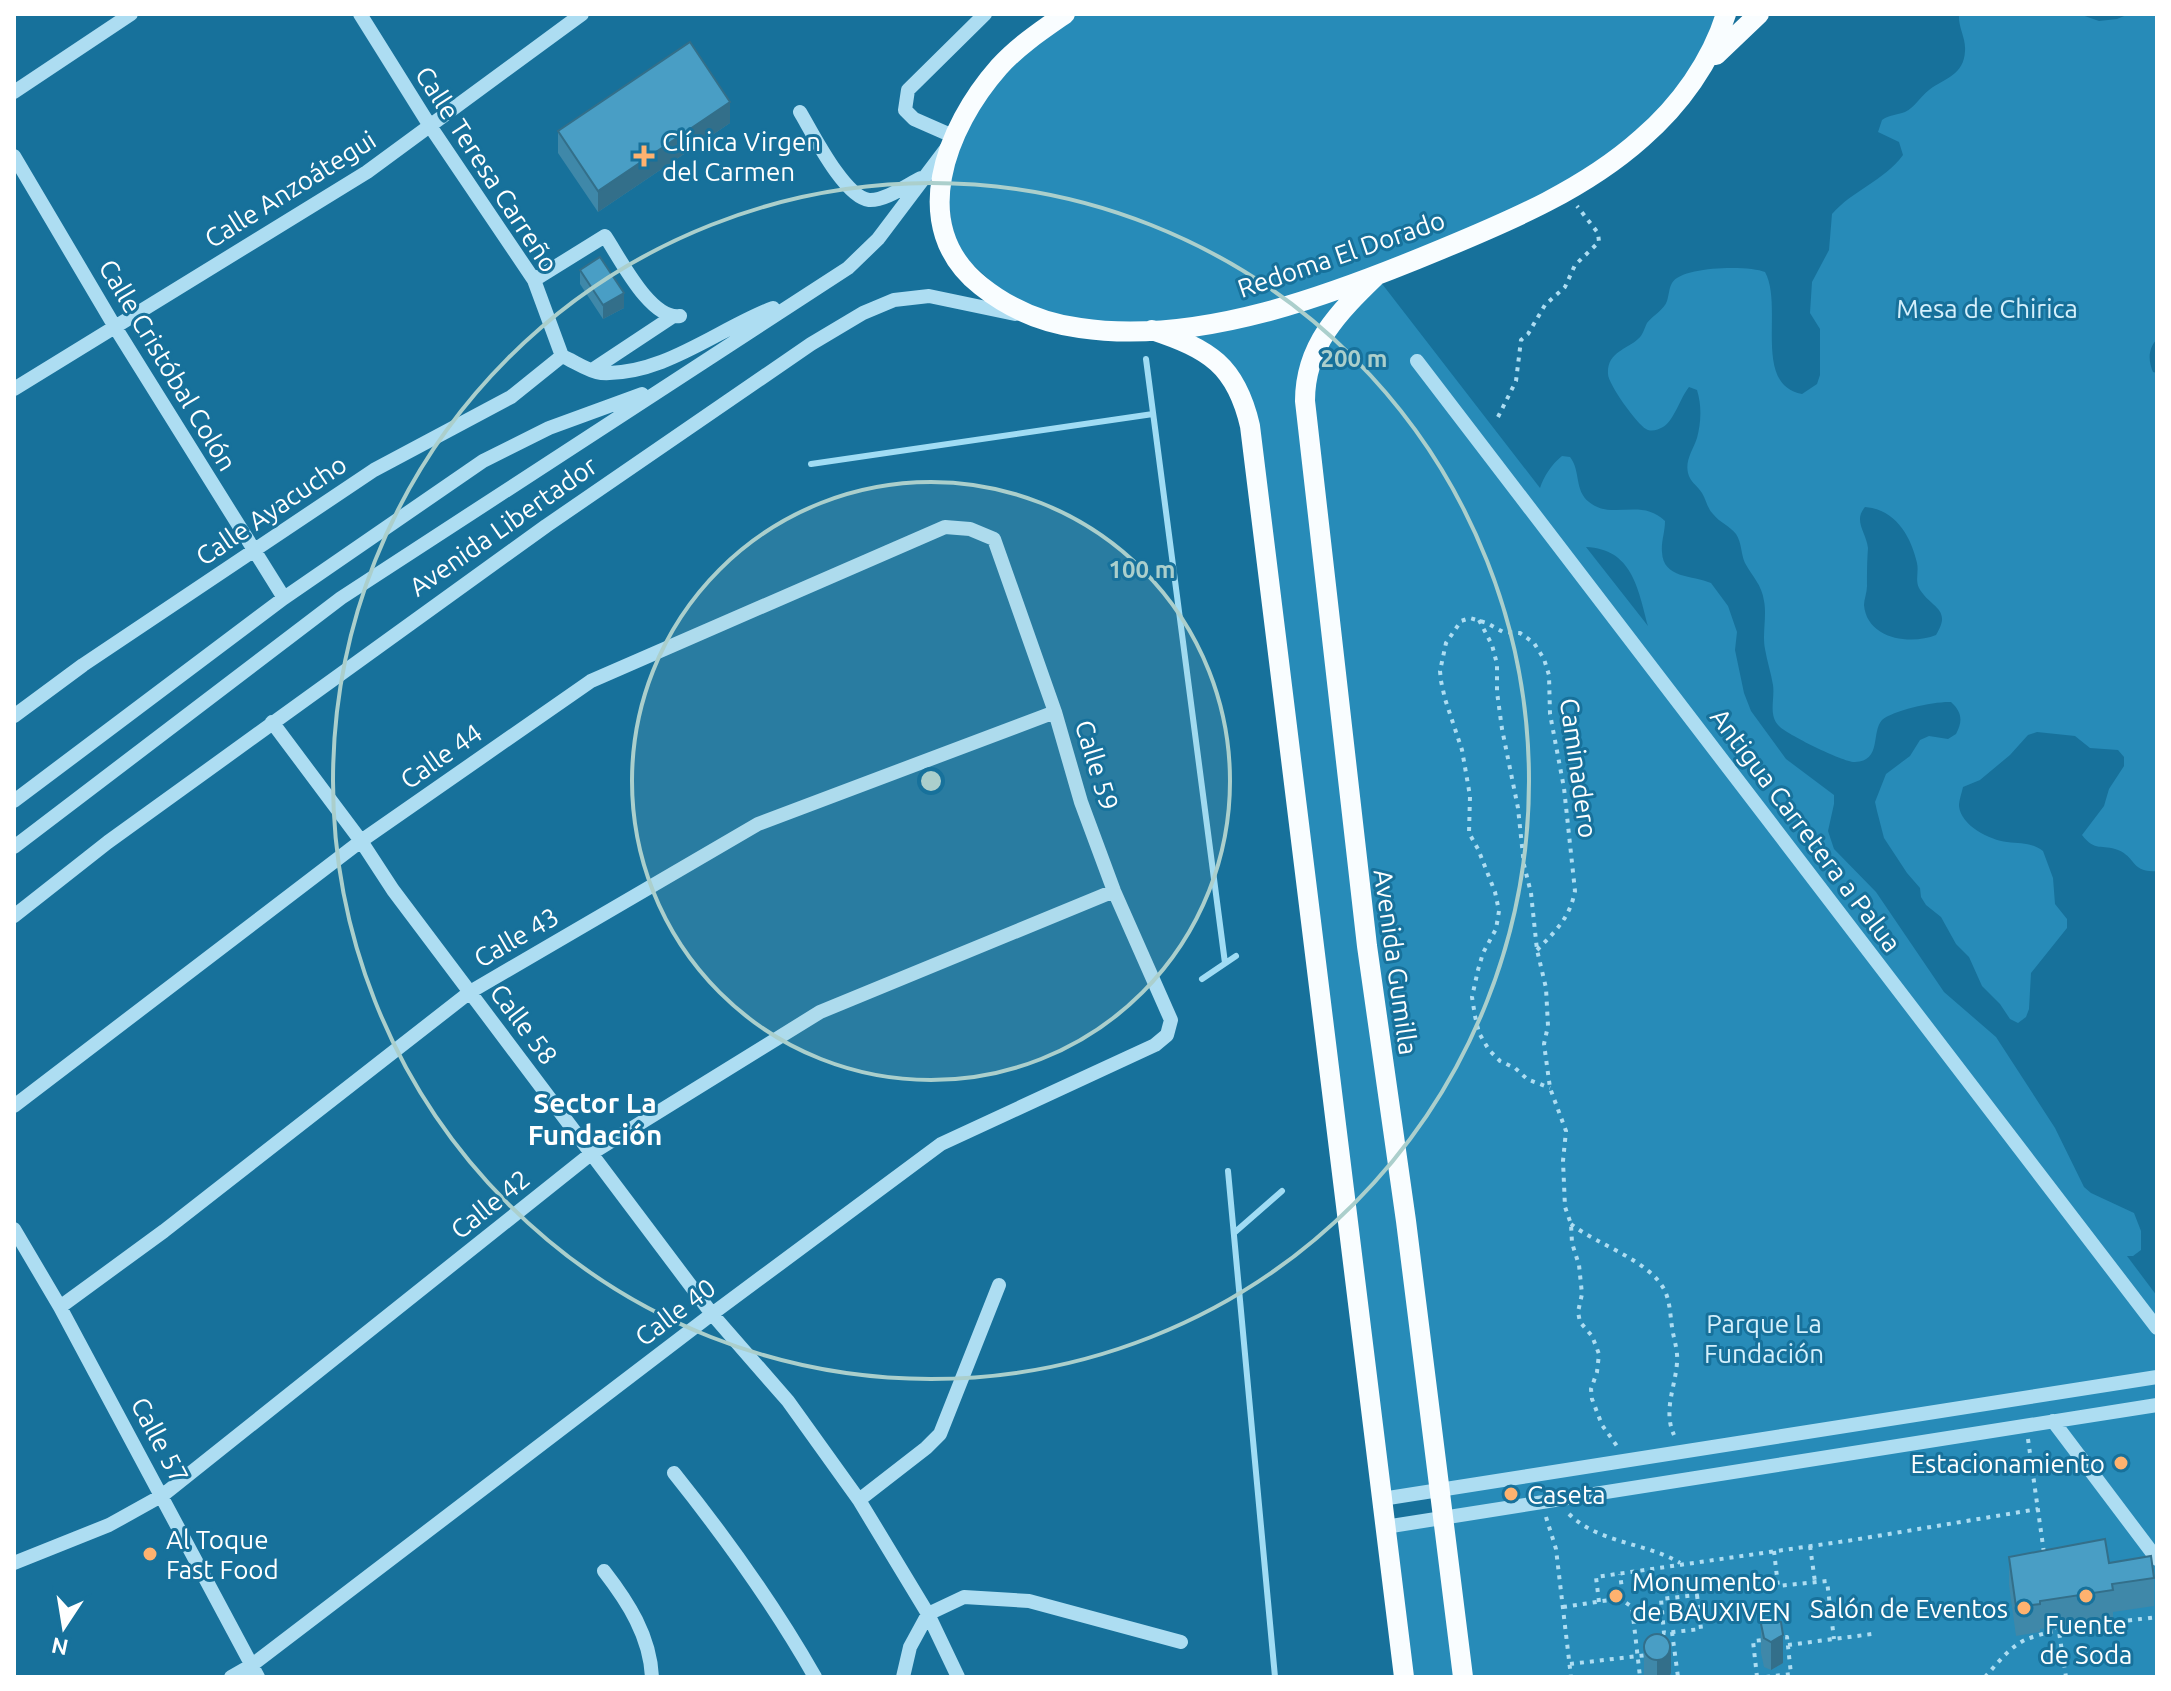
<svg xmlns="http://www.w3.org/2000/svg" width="2171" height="1691" viewBox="0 0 2171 1691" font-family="Ubuntu,sans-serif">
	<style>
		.green { fill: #278bb8; fill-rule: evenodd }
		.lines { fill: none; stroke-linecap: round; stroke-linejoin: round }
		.stream { stroke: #a0dcf4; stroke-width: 6 }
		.path { stroke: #adddf2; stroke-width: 4; stroke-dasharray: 4 6; stroke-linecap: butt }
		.minor { stroke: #adddf2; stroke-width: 14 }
		.major { stroke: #f9fdff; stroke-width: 20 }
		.wall { fill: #3f88a9 }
		.shaded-wall { fill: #336f8a }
		.building { fill: #499ec5; stroke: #336f8a; stroke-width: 2 }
		.ring { fill: none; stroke: #abcfcc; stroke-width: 4 }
		.poi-dot { fill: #ffb26f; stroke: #17719b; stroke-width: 3 }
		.labels { text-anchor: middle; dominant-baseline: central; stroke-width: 6; stroke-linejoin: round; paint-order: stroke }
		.poi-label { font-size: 26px; fill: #fff; stroke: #17719b; text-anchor: start }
		.street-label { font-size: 26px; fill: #fff; stroke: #17719b }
		.park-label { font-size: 26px; fill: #d5f0fc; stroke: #17719b }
		.neighbourhood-label { font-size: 28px; font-weight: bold; fill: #fff; stroke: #17719b }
		.centre { fill: #abcfcc; stroke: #17719b; stroke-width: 4 }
		.ring-label { font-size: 24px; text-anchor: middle; font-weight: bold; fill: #abcfcc; stroke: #17719b; stroke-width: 6; stroke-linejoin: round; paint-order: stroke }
	</style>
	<rect width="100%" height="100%" fill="#17719b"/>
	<!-- green -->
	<path class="green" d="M 1075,14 L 1720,14 L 1683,86 L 1612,155 L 1511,213 L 1303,294 L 1182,322 L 1083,323 L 1013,302 L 954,247 L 947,183 L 973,114 L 1020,55 Z
		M 1959,14 L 2079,14 L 2099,21 L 2117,19 L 2129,14 L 2157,14 L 2157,339 C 2148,349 2148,360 2153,372 L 2157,373 L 2157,871 C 2131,873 2136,857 2118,850 C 2102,844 2095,852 2082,835 L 2104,806 L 2109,789 L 2124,766 L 2124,757 L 2118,750 L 2090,748 L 2075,736 L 2037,732 L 2028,735 L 2010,755 L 1980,780 L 1963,787 C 1962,792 1959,800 1959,806 C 1961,826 1990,840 2007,842 C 2021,844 2031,842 2043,851 L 2053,878 L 2055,904 L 2067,919 L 2067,928 L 2031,973 L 2029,1009 L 2026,1017 L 2018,1023 L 2010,1019 L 2000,1004 L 1982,986 L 1969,957 L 1956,944 L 1941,917 L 1926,905 L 1921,897 L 1920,888 L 1907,873 L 1884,838 L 1877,811 L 1875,802 L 1886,774 L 1910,756 L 1920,740 L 1929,736 L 1948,739 L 1956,734 C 1963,721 1962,712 1951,702 C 1936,701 1893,710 1882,720 C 1871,732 1882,761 1855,762 C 1845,763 1786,734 1779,726 C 1768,715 1775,699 1773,685 C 1771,673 1767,661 1765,649 C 1762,634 1767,616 1764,601 C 1762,585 1752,576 1745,563 C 1741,555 1742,543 1736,534 C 1730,526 1719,522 1713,514 C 1707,508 1706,499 1702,493 C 1697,485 1690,482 1688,473 C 1685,460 1693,450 1697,438 C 1701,423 1702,406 1697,390 L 1689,387 C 1680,398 1674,421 1663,427 C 1658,430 1651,432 1646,429 C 1637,424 1608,384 1608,374 C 1607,352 1626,350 1638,339 C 1643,335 1644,329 1647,323 C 1653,315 1664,310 1667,301 C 1669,295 1669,288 1672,283 C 1681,266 1749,265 1765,272 C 1784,306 1752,385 1802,394 L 1817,384 L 1820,375 L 1820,329 L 1810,313 L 1812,282 L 1829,250 L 1832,214 C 1853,190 1884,181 1903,155 L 1899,142 L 1878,132 L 1882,120 C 1889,115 1897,115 1905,112 C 1915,107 1920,97 1929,90 C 1945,78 1964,75 1965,51 C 1966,37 1958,28 1959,14 ZM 1865,507 C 1895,509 1911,536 1917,563 C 1919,572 1915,580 1919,588 C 1930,608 1953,608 1936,635 C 1912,645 1867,640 1864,605 C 1864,599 1867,593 1867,586 C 1867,573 1867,562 1868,548 C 1866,532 1853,521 1865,507 Z
		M 1376,276 L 1540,488 C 1544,476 1551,465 1562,456 L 1570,457 C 1581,471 1574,490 1589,502 C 1612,521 1641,497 1665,521 C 1665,532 1661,542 1662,552 C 1663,579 1693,575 1711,583 L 1728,606 L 1737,632 L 1735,650 L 1744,693 L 1751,711 L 1786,759 L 1834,795 L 1834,804 L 1828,831 L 1834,849 L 1876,892 L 1944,992 L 1996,1037 L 2055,1128 L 2084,1187 L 2091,1193 L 2134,1213 L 2141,1231 L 2141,1250 L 2133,1256 L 2127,1256 L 2157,1296 L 2157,1677 L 1463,1677 L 1307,372 ZM 1586,547 C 1632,549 1638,588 1648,626 Z
		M 1345,291 L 1308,356 L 1437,1489 L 1383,1496 L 1250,405 L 1188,339 Z
		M 1441,1520 L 1460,1677 L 1407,1677 L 1388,1528 Z"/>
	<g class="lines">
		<!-- stream -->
		<path class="stream" d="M 1146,359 L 1225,963
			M 811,464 L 1153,414
			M 1202,979 L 1236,956
			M 1228,1171 L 1275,1677
			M 1234,1233 L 1282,1191"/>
		<!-- path -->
		<path class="path" d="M 1498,417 L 1516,381 L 1521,340 L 1528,334 L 1545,305 L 1565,287 L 1575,265 L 1599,242 L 1598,233 L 1577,206
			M 1479,620 L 1492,645 L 1497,664 L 1497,692 L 1502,729 L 1518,808 L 1524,865 L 1531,893 L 1537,950 L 1546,988 L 1548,1026 L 1544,1044 L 1550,1088 L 1566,1131 L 1563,1161 L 1565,1207 L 1571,1224 L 1572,1243 L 1579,1265 L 1582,1294 L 1578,1312 L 1580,1322 L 1592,1336 L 1599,1354 L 1597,1372 L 1591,1389 L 1592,1399 L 1602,1425 L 1617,1446
			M 1537,950 C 1556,931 1570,917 1575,891 L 1564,788 L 1550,714 L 1549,675 L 1544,659 L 1534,643 L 1520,633 L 1503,632 L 1487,623 L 1470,618 L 1461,621 L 1446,643 L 1440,671 L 1441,681 L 1445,699 L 1462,750 L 1470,796 L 1469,833 L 1478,849 L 1495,892 L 1499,911 L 1496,929 L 1483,953 L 1478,970 L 1472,997 L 1475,1016 L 1479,1033 L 1489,1050 L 1500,1061 L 1515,1068 L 1527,1079 L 1550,1088
			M 1571,1224 C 1597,1245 1650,1260 1665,1291 C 1671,1305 1670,1318 1673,1333 C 1675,1343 1678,1352 1677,1363 C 1675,1388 1663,1411 1674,1435
			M 2028,1439 L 2044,1553
			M 1569,1514 C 1600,1544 1645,1542 1680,1563
			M 1546,1517 L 1556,1549 L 1571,1677
			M 1810,1546 L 1815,1582
			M 1774,1551 L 1778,1586 L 1827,1581 L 1834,1639
			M 1697,1595 L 1701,1629 L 1664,1633 L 1661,1599 Z
			M 1618,1597 L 1632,1607 L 1640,1677
			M 1599,1602 L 1596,1577 L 1853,1540 L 2038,1509
			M 1563,1607 L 1616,1599 L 1622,1589 L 1620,1574
			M 2055,1625 L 2059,1632 L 2066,1677
			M 1672,1632 L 1678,1677
			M 1788,1645 L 1872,1634
			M 1570,1664 L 1647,1655
			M 1757,1677 L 1753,1641 L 1763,1640
			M 1766,1677 L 1791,1674 L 1787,1637 L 1780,1638
			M 1985,1677 C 1997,1664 2010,1646 2027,1639 C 2060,1626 2120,1622 2157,1617"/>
		<!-- minor -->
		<path class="minor" d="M 360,14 L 430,126 L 534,280 L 562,356
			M 14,92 L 131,14
			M 800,112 C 812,132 844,197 869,200 C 885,201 907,185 921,178
			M 14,156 L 115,327 L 284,598
			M 534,280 L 605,236 C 620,258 650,320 680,316
			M 562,356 C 574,361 589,372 601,373 C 663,376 718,329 773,308
			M 1417,361 L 2157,1328
			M 592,370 L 672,317
			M 14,389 L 367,172 L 582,14
			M 14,716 L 83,665 L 374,470 L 511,397 L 562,356
			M 272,722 L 361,841 L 393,890 L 712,1314 L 788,1401 L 859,1500 L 928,1614 L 958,1677
			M 14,801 L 284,598 L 483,461 L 549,428 L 642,394
			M 14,847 L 341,598 L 848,268 L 878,239 L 955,137 L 914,119 L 905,110 L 908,90 L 985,14
			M 14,916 L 108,842 L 546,526 L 811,344 L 863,313 L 894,300 L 929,296 L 1015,314
			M 14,1106 L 361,841 L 591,681 L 945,527 L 970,529 L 994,539 L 1055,712 L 1081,802 L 1114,891 L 1171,1020 L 1167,1035 L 1155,1045 L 941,1144 L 712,1314 L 252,1665 L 231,1677
			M 14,1229 L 60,1307 L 258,1677
			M 60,1307 L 164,1231 L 470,992 L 758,824 L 1055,712
			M 2053,1421 L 2157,1559
			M 674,1473 C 726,1538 774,1605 815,1677
			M 1382,1499 L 2157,1377
			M 859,1500 L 926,1448 L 940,1434 L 999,1285
			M 1385,1527 L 2157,1405
			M 14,1563 L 109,1525 L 163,1495 L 592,1153 L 820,1012 L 1114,891
			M 604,1571 C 628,1602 650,1636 652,1677
			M 903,1677 L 910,1647 L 928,1614 L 964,1597 L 1029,1601 L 1181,1642"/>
		<!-- major -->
		<path class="major" d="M 1065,14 C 1042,30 1018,46 999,67 C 946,127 906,227 981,286 C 1011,310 1042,323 1080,328 C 1199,346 1334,294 1442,249 C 1512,220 1585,189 1642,138 C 1680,105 1711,62 1726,14
			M 1716,55 L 1759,14
			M 1376,276 C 1339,312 1305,345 1305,401 L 1367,946 L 1406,1221 L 1463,1677
			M 1152,330 C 1209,349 1236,365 1250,426 L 1404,1677"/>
	</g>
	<!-- wall -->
	<path class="wall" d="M 730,123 L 598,212 L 558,153 L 558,131 Z
		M 580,270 L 624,308 L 603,319 L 580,284 Z
		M 2009,1557 L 2109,1563 L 2154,1578 L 2154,1606 L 2113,1612 L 2113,1619 L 2040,1629 L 2040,1632 L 2016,1636 L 2009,1585 Z
		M 1761,1624 L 1783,1663 L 1771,1670 L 1764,1667 L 1761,1653 Z
		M 1647,1638 L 1671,1673 L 1669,1677 L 1644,1677 L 1644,1650 Z"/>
	<!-- shaded-wall -->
	<path class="shaded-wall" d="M 730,102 L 730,123 L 598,212 L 598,191 Z
		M 624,293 L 624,308 L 603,319 L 603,305 Z
		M 1783,1635 L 1783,1663 L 1771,1670 L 1771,1642 Z
		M 1671,1644 L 1671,1673 L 1669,1677 L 1657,1677 L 1657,1660 Z"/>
	<!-- building -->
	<path class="building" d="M 690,42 L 730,102 L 598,191 L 558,131 Z
		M 600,257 L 624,293 L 603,305 L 580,270 Z
		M 2105,1539 L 2109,1563 L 2151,1556 L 2154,1578 L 2112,1584 L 2113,1590 L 2040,1601 L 2040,1604 L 2016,1607 L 2009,1557 Z
		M 1768,1619 L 1781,1622 L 1783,1635 L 1771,1642 L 1764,1638 L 1761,1624 Z
		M1644 1647a13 13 0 1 1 26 0a13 13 0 1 1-26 0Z"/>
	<!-- distance rings -->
	<circle cx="931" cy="781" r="299" fill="#abcfcc" fill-opacity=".12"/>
	<g class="ring">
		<circle cx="931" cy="781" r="299"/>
		<circle cx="931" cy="781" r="598"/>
	</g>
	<!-- markers -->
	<g class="poi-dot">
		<path d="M640 144h8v8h8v8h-8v8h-8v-8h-8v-8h8z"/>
		<circle cx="2121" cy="1463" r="8"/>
		<circle cx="1511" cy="1494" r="8"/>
		<circle cx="150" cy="1554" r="8"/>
		<circle cx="1616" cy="1596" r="8"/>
		<circle cx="2086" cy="1596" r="8"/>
		<circle cx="2024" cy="1608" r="8"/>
	</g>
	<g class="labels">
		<!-- poi labels -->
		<g class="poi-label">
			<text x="662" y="141">Clínica Virgen<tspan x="662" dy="30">del Carmen</tspan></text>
			<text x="2105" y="1463" text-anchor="end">Estacionamiento</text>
			<text x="1527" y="1494">Caseta</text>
			<text x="166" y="1539">Al Toque<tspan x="166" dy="30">Fast Food</tspan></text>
			<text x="1632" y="1581">Monumento<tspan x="1632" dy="30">de BAUXIVEN</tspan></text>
			<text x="2008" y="1608" text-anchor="end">Salón de Eventos</text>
			<text x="2086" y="1624" text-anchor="middle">Fuente<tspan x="2086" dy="30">de Soda</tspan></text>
		</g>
		<!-- street labels -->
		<g class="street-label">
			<text transform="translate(487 169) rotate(57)">Calle Teresa Carreño</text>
			<text transform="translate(290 189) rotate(-32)">Calle Anzoátegui</text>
			<text transform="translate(1341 254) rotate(-19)">Redoma El Dorado</text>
			<text transform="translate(168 365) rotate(59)">Calle Cristóbal Colón</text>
			<text transform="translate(271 510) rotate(-34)">Calle Ayacucho</text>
			<text transform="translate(503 526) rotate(-35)">Avenida Libertador</text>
			<text transform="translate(441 756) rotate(-35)">Calle 44</text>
			<text transform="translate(1097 765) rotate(73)">Calle 59</text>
			<text transform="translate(1579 768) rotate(82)">Caminadero</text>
			<text transform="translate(1806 830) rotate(53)">Antigua Carretera a Palua</text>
			<text transform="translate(516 937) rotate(-30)">Calle 43</text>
			<text transform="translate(1396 962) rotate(82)">Avenida Gumilla</text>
			<text transform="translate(524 1024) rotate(53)">Calle 58</text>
			<text transform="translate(490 1204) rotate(-39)">Calle 42</text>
			<text transform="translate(675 1312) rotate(-37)">Calle 40</text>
			<text transform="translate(160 1440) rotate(62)">Calle 57</text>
		</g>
		<!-- park labels -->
		<g class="park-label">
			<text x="1987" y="308">Mesa de Chirica</text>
			<text x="1764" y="1323">Parque La<tspan x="1764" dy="30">Fundación</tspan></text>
		</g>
		<!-- neighbourhood labels -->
		<g class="neighbourhood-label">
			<text x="595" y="1102">Sector La<tspan x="595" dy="32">Fundación</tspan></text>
		</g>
	</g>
	<circle cx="931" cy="781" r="12" class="centre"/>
	<g class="ring-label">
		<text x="1354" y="367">200 m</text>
		<text x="1142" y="578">100 m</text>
	</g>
	<!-- border -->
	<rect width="2171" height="1691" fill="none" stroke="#ffffff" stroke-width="32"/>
	<!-- north arrow -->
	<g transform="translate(64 1627) rotate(192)" stroke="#17719b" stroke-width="6" paint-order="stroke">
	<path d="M0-6L14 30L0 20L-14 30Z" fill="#ffffff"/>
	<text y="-12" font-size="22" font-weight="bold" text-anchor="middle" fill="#ffffff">N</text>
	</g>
</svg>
